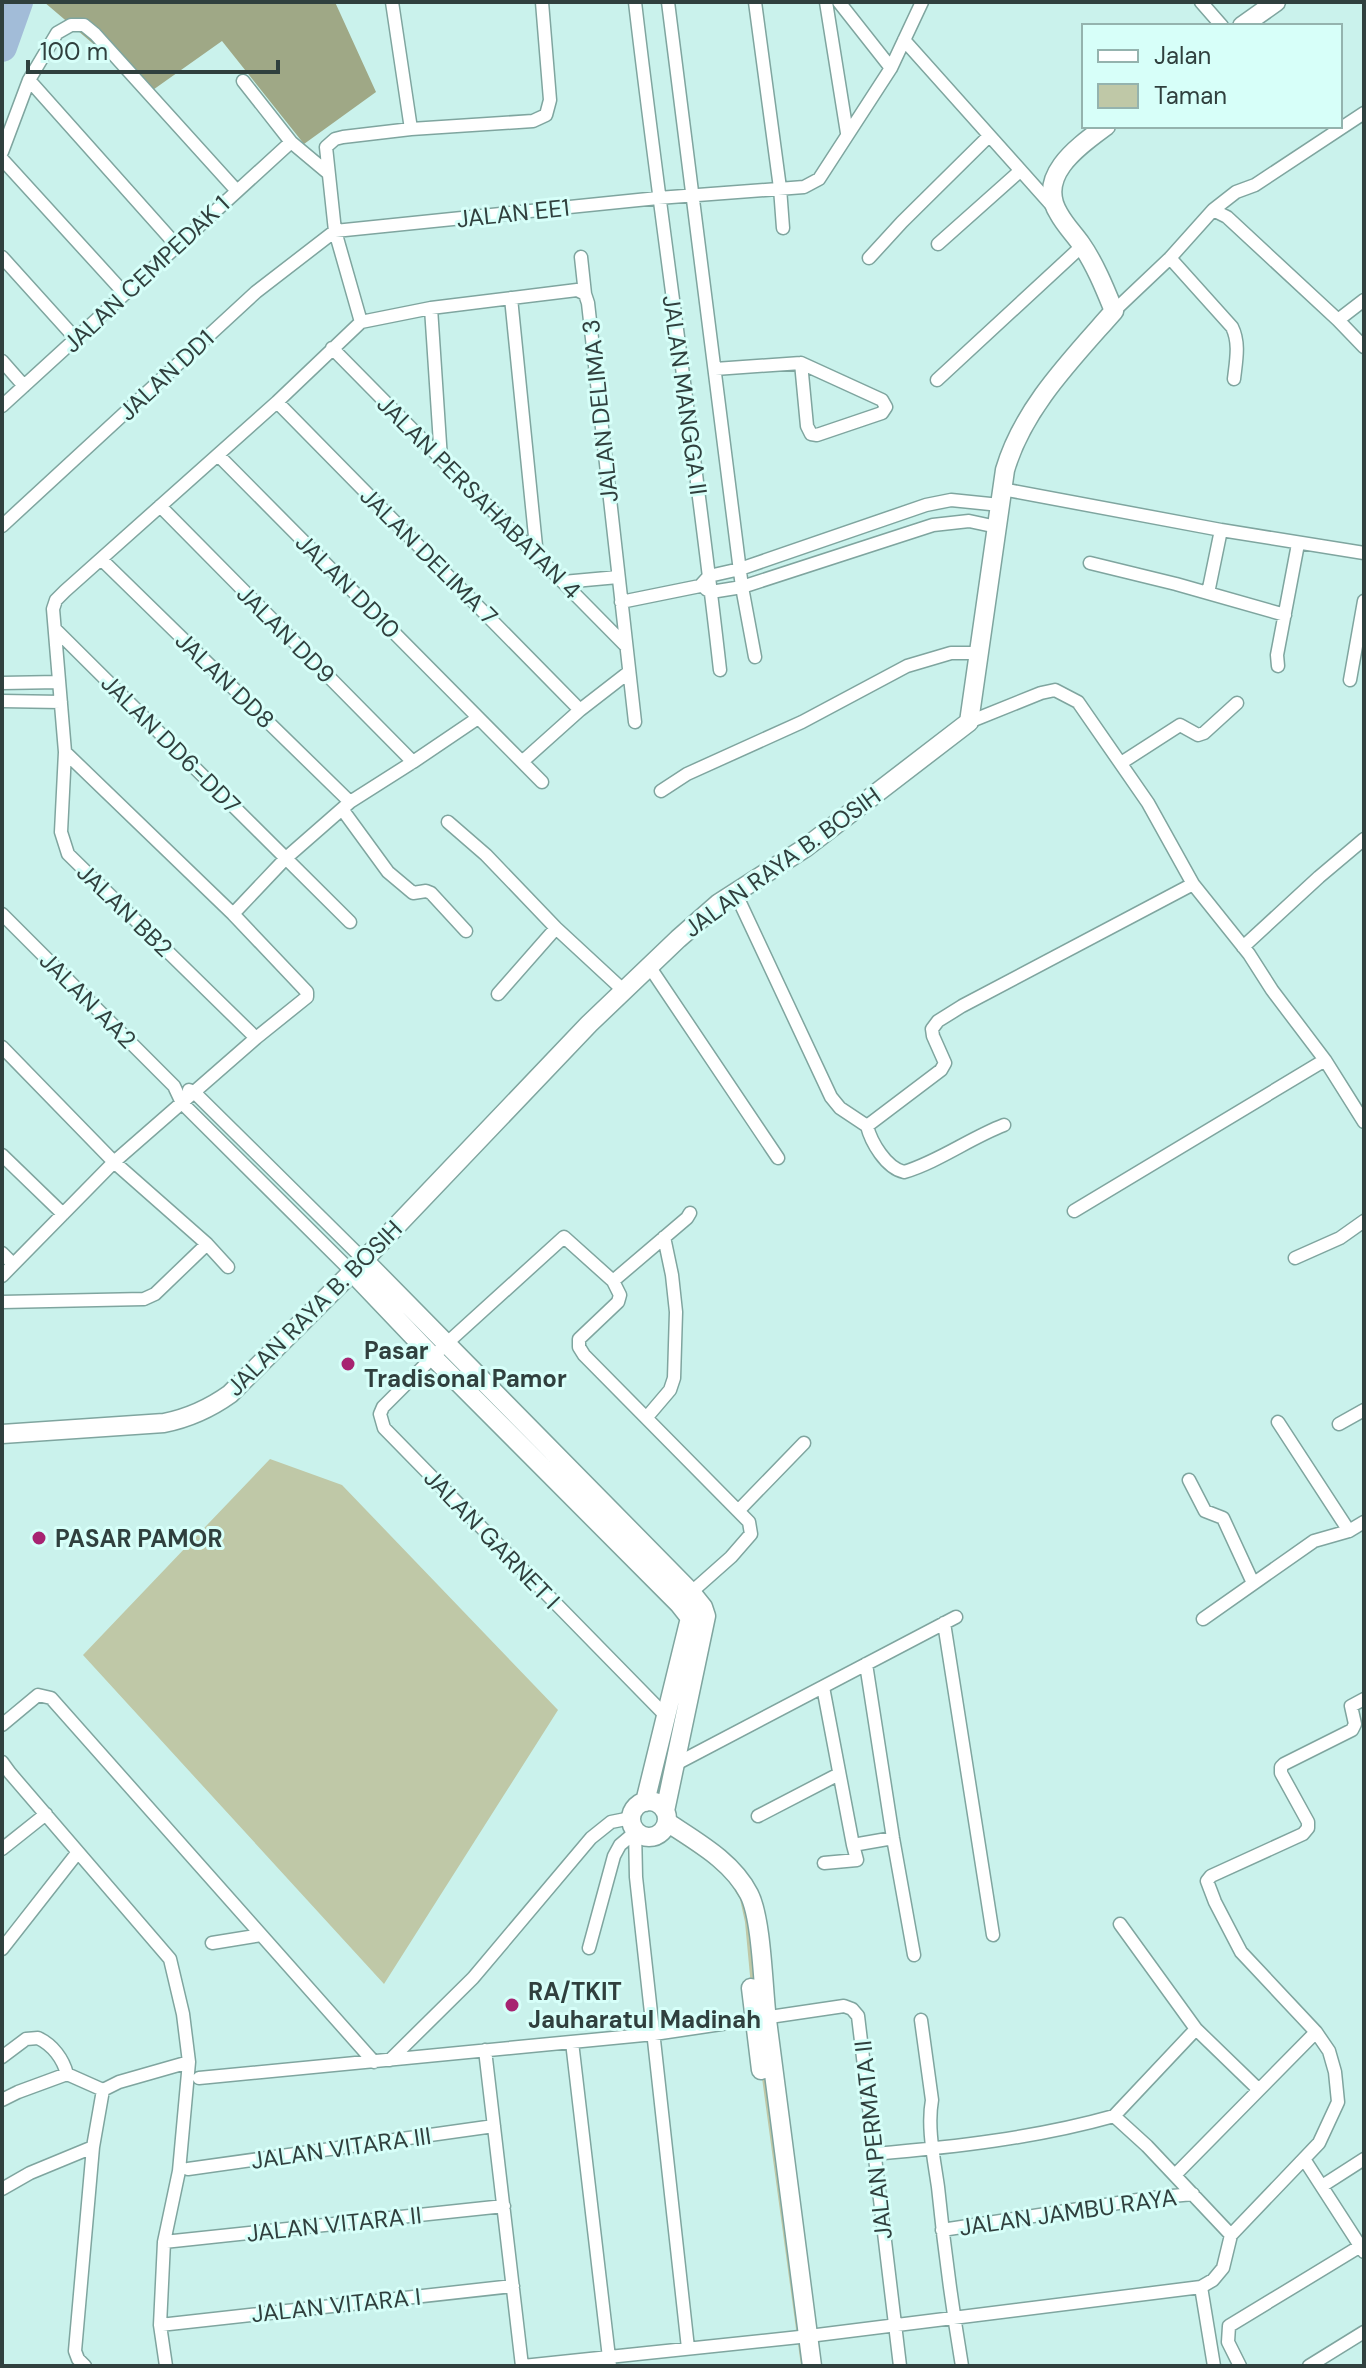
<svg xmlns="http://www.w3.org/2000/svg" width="1366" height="2368" viewBox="0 0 1366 2368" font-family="'DM Sans',sans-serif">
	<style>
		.green { fill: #bfc8a7 }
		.forest { fill: #9fa886 }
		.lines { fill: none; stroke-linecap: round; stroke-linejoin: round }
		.river { stroke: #a2bcd8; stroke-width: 30 }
		.street-casing { stroke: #7fa59f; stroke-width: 15 }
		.secondary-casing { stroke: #7fa59f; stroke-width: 21 }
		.street { stroke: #fff; stroke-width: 12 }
		.secondary { stroke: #fff; stroke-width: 18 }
		.poi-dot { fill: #a72471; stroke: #d7fff9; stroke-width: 3 }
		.labels { text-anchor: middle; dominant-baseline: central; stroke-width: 6; stroke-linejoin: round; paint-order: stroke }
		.street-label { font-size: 24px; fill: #30403e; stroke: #d7fff9 }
		.poi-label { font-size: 24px; font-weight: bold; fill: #30403e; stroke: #d7fff9; text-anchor: start }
	</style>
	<rect width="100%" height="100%" fill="#caf2ec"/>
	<!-- green -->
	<path class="green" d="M 270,1459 L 342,1485 L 558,1710 L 384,1984 L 83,1655 Z
		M 667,1822 L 751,1896 L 812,2366 L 801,2366 L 754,2019 L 745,1922 L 740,1899 L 728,1880 L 707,1861 L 662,1831 Z"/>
	<!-- forest -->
	<path class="forest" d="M 44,2 L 335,2 L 376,92 L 304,144 L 222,41 L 150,92 Z"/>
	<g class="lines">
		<!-- river -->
		<path class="river" d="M 2,47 L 18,2"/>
		<defs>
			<path id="street" d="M 392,2 L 411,129
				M 635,2 C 661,225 695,447 720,670
				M 668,2 L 742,587 L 755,657
				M 755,2 L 780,188 L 783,228
				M 826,2 L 847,133
				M 839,2 L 891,68
				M 1201,2 L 1222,26
				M 904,40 L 1055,209
				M 29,80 L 177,246
				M 243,81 L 291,142 L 328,173
				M 2,152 L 29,80 L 57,33 L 71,25 L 84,25 L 95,34 L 237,191
				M 2,159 L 125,294
				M 1213,210 L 1236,192 L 1255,185 L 1364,113
				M 938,244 L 1020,171
				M 2,257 L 76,339
				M 581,257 L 585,294 L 588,303 L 635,722
				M 869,258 L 902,222 L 989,136
				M 1170,258 L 1232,327 C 1240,343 1236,361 1234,379
				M 511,298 L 537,556
				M 431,308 L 441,459
				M 1114,311 L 1170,258 L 1213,210 L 1227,217 L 1338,320 L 1364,347
				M 1338,320 L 1364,300
				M 361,322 L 431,308 L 577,290 L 585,294
				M 332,348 L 626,646
				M 2,361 L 24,386
				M 715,369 L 801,363 L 882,400 L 886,407 L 882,413 L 817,435 L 811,434 L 807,426 L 801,363
				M 937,380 L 1082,246
				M 277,402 L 580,710
				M 2,406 L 291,142
				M 218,455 L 542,782
				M 1002,489 L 1221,530 L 1364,553
				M 160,506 L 413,762
				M 2,526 L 256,292 L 335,231 L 658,198 L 804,187 L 819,179 L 891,68 L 922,2
				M 101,559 L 350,802
				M 1090,563 L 1176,584 L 1285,615
				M 563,582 L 618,577
				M 706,589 L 711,592 L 742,587 L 933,525 L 969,521 L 997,527
				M 1208,593 L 1221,530
				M 621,602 L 700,586 L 709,576 L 740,569 L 926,505 L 951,500 L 1000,505
				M 55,629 L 350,922
				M 1278,666 L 1277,655 L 1298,544
				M 1350,680 L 1364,601
				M 2,683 L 59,682
				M 2,701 L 61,702
				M 969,722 L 1041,693 L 1055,690 L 1078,702 L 1148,803 L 1193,884 L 1249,954 L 1272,990 L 1325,1060 L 1364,1122
				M 523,761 L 580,710 L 629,672
				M 1121,763 L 1180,725 L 1198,735 L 1204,733 L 1237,703
				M 661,791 L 687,774 L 802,722 L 907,666 L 951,653 L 980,653
				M 342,809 L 388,872 L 413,893 L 426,891 L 431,893 L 466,931
				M 448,822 L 486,855 L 556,928 L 623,990
				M 735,892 L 831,1097 L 840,1108 L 867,1126
				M 2,914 L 174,1086 L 182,1103 L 352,1272
				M 233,914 L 286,858 L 350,802 L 413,762 L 478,718
				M 1243,947 L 1319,877 L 1364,839
				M 649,966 L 778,1158
				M 498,994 L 556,928
				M 256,1038 L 68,854 L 61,832 L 65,752 L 53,609 L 56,600 L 65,591 L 277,402 L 361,322 L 335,231 L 326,147 L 335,139 L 343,137 L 411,129 L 533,121 L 546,115 L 550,100 L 542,2
				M 2,1047 L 114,1162 L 207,1244 L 228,1267
				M 189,1090 L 194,1092 L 364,1260
				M 1004,1125 C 970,1138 938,1162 904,1172 C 886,1168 871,1142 867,1126 L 941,1070 L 945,1063 L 933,1036 L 932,1029 L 938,1021 L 962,1006 L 1193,884
				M 2,1155 L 63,1214
				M 1074,1211 L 1325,1060
				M 2,1253 L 13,1264
				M 1295,1258 L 1340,1238 L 1364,1221
				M 2,1276 L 114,1162 L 256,1038 L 307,997 L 307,992 L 233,914 L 65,752
				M 613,1281 L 687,1218 L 690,1213
				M 2,1302 L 144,1299 L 155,1294 L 207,1244
				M 647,1417 L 670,1390 L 674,1378 L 676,1312 L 672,1275 L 664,1237
				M 1278,1422 L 1349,1531 L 1364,1522
				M 1339,1424 L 1364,1410
				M 1189,1480 L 1205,1511 L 1223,1518 L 1253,1583
				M 739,1510 L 804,1443
				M 1203,1619 L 1314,1541 L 1349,1531
				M 944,1623 L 993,1935
				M 866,1664 L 893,1838 L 914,1955
				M 823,1687 L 853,1845 L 893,1838
				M 665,1715 L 384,1428 L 380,1414 L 383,1407 L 446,1344 L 564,1237 L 613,1281 L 620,1295 L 618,1302 L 579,1339 L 579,1347 L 584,1355 L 749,1522 L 751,1534 L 731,1557 L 687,1596
				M 2,1725 L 38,1695 L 51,1698 L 374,2062
				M 2,1762 L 10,1773 L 170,1959 L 183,2014 L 189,2062 L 179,2171 L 164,2242 L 160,2325 L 166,2366
				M 674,1765 L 956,1617
				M 758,1816 L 839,1774
				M 635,1829 L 636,1877 L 688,2348
				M 2,1849 L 46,1814
				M 824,1863 L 857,1860 L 853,1845
				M 1120,1924 L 1196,2029 L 1258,2089
				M 212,1943 L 261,1935
				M 589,1948 L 614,1856 L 620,1845 L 633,1834
				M 2,1949 L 78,1852
				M 921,2020 L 932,2100 C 927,2127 934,2159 938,2187 C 944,2247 952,2306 962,2366
				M 572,2042 L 610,2366
				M 485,2050 L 522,2366
				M 2,2057 L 26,2039 L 38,2038 C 53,2045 63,2059 67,2074
				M 390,2060 L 473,1978 L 591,1838 L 611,1822 L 631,1818
				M 199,2078 L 654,2034 L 844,2006 L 852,2009 L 858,2016 L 900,2366
				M 2,2100 L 18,2092 L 67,2074 L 103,2090 L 119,2082 L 189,2062
				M 1114,2116 L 1196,2029
				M 874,2154 C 954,2147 1036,2138 1114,2116 L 1147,2146 L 1231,2235
				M 1304,2159 L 1364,2252
				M 188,2169 L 494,2126
				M 1175,2175 L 1316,2032
				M 1322,2186 L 1364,2159
				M 2,2189 L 30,2173 L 93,2147
				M 942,2230 L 1151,2198 L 1193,2194
				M 164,2242 L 504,2206
				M 160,2325 L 513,2286
				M 85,2366 L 78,2359 L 75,2351 L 93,2147 L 103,2090
				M 523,2366 L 809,2336 L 1201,2287
				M 1214,2366 L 1201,2287 L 1213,2280 L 1223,2268 L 1231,2235 L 1319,2143 L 1338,2102 L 1335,2072 L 1329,2051 L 1316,2032 L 1241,1952 L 1215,1902 L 1207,1881 L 1211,1876 L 1303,1834 L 1308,1828 L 1308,1822 L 1281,1773 L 1281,1767 L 1284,1764 L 1352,1730 L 1355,1724 L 1351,1706 L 1364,1699
				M 1240,2366 L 1228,2342 L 1229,2326 L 1364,2244
				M 1309,2366 L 1364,2332"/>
			<path id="secondary" d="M 1242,26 L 1276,2
				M 364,1260 L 691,1592 L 703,1607 L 706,1616 L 665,1811
				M 352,1272 L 433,1357 L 679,1604 L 690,1618 L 645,1802
				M 2,1434 L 164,1423 C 189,1418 209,1409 230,1394 L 364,1260 L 589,1024 L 678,939 L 719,903 L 805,848 L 969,722 L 1005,470 C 1023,408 1072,359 1114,311 C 1105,289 1095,264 1081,244 C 1074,234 1065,225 1059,214 C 1035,176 1079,146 1106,126
				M631 1819a18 18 0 1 1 36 0a18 18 0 1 1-36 0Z
				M 667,1822 C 697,1842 732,1861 749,1894 C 762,1919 763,1989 767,2020 C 781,2136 798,2251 812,2366
				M 751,1988 L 761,2070"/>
		</defs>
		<!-- street casing -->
		<use href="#street" class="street-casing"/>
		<!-- secondary casing -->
		<use href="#secondary" class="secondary-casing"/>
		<!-- street -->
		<use href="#street" class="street"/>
		<!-- secondary -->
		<use href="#secondary" class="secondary"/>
	</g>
	<!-- markers -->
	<g class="poi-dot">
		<circle cx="348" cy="1364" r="8"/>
		<circle cx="39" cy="1538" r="8"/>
		<circle cx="512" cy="2005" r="8"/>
	</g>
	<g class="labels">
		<!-- street labels -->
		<g class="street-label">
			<text transform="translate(513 213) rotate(-6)">JALAN EE1</text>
			<text transform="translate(146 274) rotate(-43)">JALAN CEMPEDAK 1</text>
			<text transform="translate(166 375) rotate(-43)">JALAN DD1</text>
			<text transform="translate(685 395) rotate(82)">JALAN MANGGA II</text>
			<text transform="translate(600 411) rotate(-96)">JALAN DELIMA 3</text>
			<text transform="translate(479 497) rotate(45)">JALAN PERSAHABATAN 4</text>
			<text transform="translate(429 556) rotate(45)">JALAN DELIMA 7</text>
			<text transform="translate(348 586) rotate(45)">JALAN DD10</text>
			<text transform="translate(286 634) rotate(45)">JALAN DD9</text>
			<text transform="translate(225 680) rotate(44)">JALAN DD8</text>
			<text transform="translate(171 744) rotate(45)">JALAN DD6-DD7</text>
			<text transform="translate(782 862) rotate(-36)">JALAN RAYA B. BOSIH</text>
			<text transform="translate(125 910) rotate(44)">JALAN BB2</text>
			<text transform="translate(88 1000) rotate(45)">JALAN AA2</text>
			<text transform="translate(314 1308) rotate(-45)">JALAN RAYA B. BOSIH</text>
			<text transform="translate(492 1539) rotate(46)">JALAN GARNET I</text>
			<text transform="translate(873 2140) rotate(-96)">JALAN PERMATA II</text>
			<text transform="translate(341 2148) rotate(-8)">JALAN VITARA III</text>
			<text transform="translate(1068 2212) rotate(-8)">JALAN JAMBU RAYA</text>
			<text transform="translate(334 2224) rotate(-6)">JALAN VITARA II</text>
			<text transform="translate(336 2305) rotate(-6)">JALAN VITARA I</text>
		</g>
		<!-- poi labels -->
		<g class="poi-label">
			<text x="364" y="1350">Pasar<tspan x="364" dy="28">Tradisonal Pamor</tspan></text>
			<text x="55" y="1538">PASAR PAMOR</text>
			<text x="528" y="1991">RA/TKIT<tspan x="528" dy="28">Jauharatul Madinah</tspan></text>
		</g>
	</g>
	<!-- border -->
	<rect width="1366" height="2368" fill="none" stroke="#30403e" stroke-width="8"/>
	<!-- legend -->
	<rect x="1082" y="24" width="260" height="104" fill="#d7fff9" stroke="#94b3ae" stroke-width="2"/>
	<rect x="1098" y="50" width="40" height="12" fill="#ffffff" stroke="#94b3ae" stroke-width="2"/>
	<text x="1154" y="64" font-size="24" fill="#30403e">Jalan</text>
	<rect x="1098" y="84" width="40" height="24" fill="#bfc8a7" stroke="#94b3ae" stroke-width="2"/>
	<text x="1154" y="104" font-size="24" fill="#30403e">Taman</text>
	<!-- scale -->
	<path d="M28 60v12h250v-12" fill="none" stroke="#30403e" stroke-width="4"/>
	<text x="40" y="60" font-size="24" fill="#30403e" stroke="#d7fff9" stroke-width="6" paint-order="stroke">100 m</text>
</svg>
